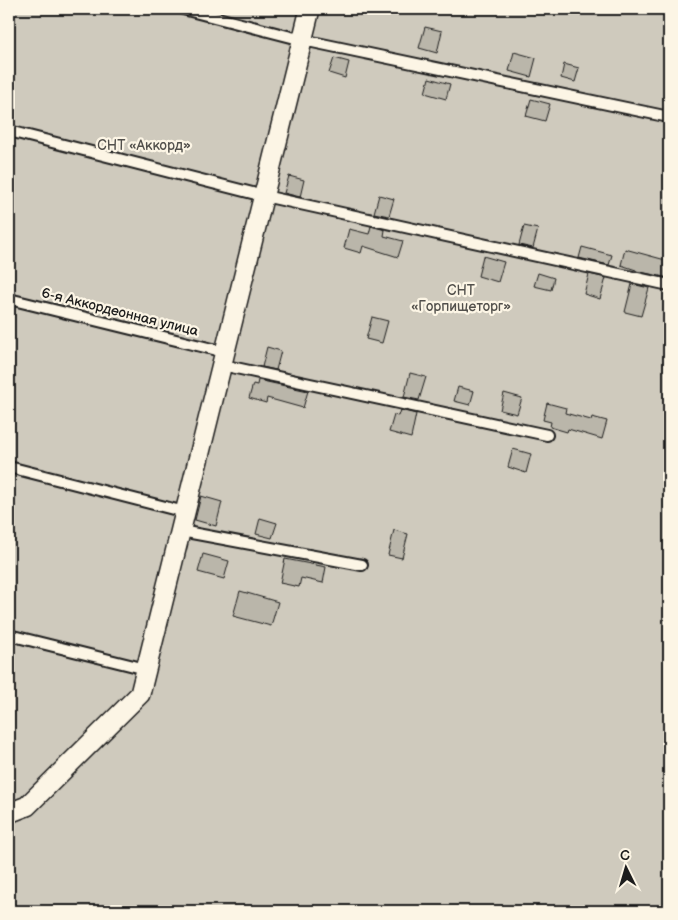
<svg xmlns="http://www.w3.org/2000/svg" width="678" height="920" viewBox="0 0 678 920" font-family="'Balsamiq Sans',sans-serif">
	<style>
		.green { fill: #cfcabd; stroke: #76736c }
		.building { fill: #bab6aa; stroke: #1c1c1c }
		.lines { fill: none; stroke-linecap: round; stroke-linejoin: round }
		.service-casing { stroke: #1c1c1c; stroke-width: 14 }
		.minor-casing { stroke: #1c1c1c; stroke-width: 22 }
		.service { stroke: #fcf5e5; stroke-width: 10 }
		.minor { stroke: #fcf5e5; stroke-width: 19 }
		.labels { text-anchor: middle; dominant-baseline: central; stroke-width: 4.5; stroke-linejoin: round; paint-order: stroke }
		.park-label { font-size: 14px; fill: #52504c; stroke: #fcf5e5 }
		.street-label { font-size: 14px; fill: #1c1c1c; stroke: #fcf5e5 }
	</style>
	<rect width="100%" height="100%" fill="#eee8d9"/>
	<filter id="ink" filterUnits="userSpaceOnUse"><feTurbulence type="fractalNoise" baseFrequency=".02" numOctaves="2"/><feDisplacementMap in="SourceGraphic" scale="10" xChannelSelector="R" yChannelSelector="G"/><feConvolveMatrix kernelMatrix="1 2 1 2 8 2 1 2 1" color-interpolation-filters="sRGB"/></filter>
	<g filter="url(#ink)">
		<!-- green -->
		<path class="green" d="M 9,9 L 669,9 L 669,911 L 9,911 Z"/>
		<!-- building -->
		<path class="building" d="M 425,27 L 442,31 L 437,53 L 419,48 Z
			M 514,52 L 536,58 L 531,77 L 509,71 Z
			M 334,58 L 349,62 L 345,78 L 329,73 Z
			M 564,64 L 579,68 L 575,82 L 561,78 Z
			M 429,78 L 450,84 L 446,99 L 425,93 Z
			M 531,99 L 550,104 L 545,121 L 526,116 Z
			M 289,176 L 304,180 L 300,197 L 284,193 Z
			M 379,195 L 394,199 L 389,216 L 374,213 Z
			M 371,226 L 385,230 L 384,236 L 403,241 L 398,257 L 363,246 L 361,253 L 344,248 L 349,229 L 369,234 Z
			M 524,226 L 538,229 L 533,248 L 519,245 Z
			M 582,247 L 612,255 L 609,265 L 579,258 Z
			M 625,249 L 669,261 L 669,278 L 636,271 L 636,270 L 621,265 Z
			M 483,256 L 504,262 L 498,282 L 478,276 Z
			M 538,273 L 554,278 L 551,290 L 534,286 Z
			M 589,274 L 606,278 L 600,299 L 584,294 Z
			M 632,284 L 649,288 L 641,316 L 625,312 Z
			M 372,317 L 388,321 L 382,343 L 366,339 Z
			M 267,347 L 281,351 L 276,370 L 262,367 Z
			M 410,373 L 426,377 L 419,400 L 404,397 Z
			M 258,380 L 308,391 L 303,408 L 267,398 L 266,403 L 249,398 L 253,384 L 257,385 Z
			M 458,387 L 474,391 L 470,405 L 454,401 Z
			M 504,393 L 522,398 L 517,414 L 500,410 Z
			M 547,403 L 566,408 L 565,413 L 591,420 L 592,417 L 607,421 L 602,439 L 568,429 L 567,432 L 550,427 L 551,422 L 543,420 Z
			M 400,410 L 416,414 L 411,438 L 389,432 L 394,415 L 398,416 Z
			M 513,449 L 531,454 L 526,473 L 508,467 Z
			M 201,496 L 222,502 L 216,526 L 195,520 Z
			M 260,518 L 277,523 L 272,538 L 256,534 Z
			M 394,530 L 408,534 L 402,558 L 388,555 Z
			M 203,554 L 229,561 L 224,579 L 198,572 Z
			M 285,559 L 326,567 L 323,583 L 301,578 L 299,587 L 280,583 Z
			M 240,591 L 278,602 L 271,626 L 233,616 Z"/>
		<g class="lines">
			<defs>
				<path id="service" d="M 183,9 L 303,40 L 669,117
					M 9,131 L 264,196 L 669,285
					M 9,299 L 225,352
					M 222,365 L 547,435
					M 9,467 L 185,512
					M 181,531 L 362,565
					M 9,635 L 146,669"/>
				<path id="minor" d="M 9,813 L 27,806 L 140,694 L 310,9"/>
			</defs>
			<!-- service casing -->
			<use href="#service" class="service-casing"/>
			<!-- minor casing -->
			<use href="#minor" class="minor-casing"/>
			<!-- service -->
			<use href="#service" class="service"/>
			<!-- minor -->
			<use href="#minor" class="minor"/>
		</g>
	</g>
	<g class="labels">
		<!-- park labels -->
		<g class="park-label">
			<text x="144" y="145">СНТ «Аккорд»</text>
			<text x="461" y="290">СНТ<tspan x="461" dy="16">«Горпищеторг»</tspan></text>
		</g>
		<!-- street labels -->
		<g class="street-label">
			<text transform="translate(120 312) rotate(14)">6-я Аккордеонная улица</text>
		</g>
	</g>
	<!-- margin -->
	<rect width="678" height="920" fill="none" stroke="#fcf5e5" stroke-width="30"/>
	<rect x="15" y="15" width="648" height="890" fill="none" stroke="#1c1c1c" stroke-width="2" filter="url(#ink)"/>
	<!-- north arrow -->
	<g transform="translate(626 868) rotate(355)" stroke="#fcf5e5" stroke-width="4" paint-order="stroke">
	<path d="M0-4L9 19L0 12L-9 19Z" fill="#1c1c1c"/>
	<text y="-8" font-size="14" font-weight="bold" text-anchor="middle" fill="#1c1c1c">С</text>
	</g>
</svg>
